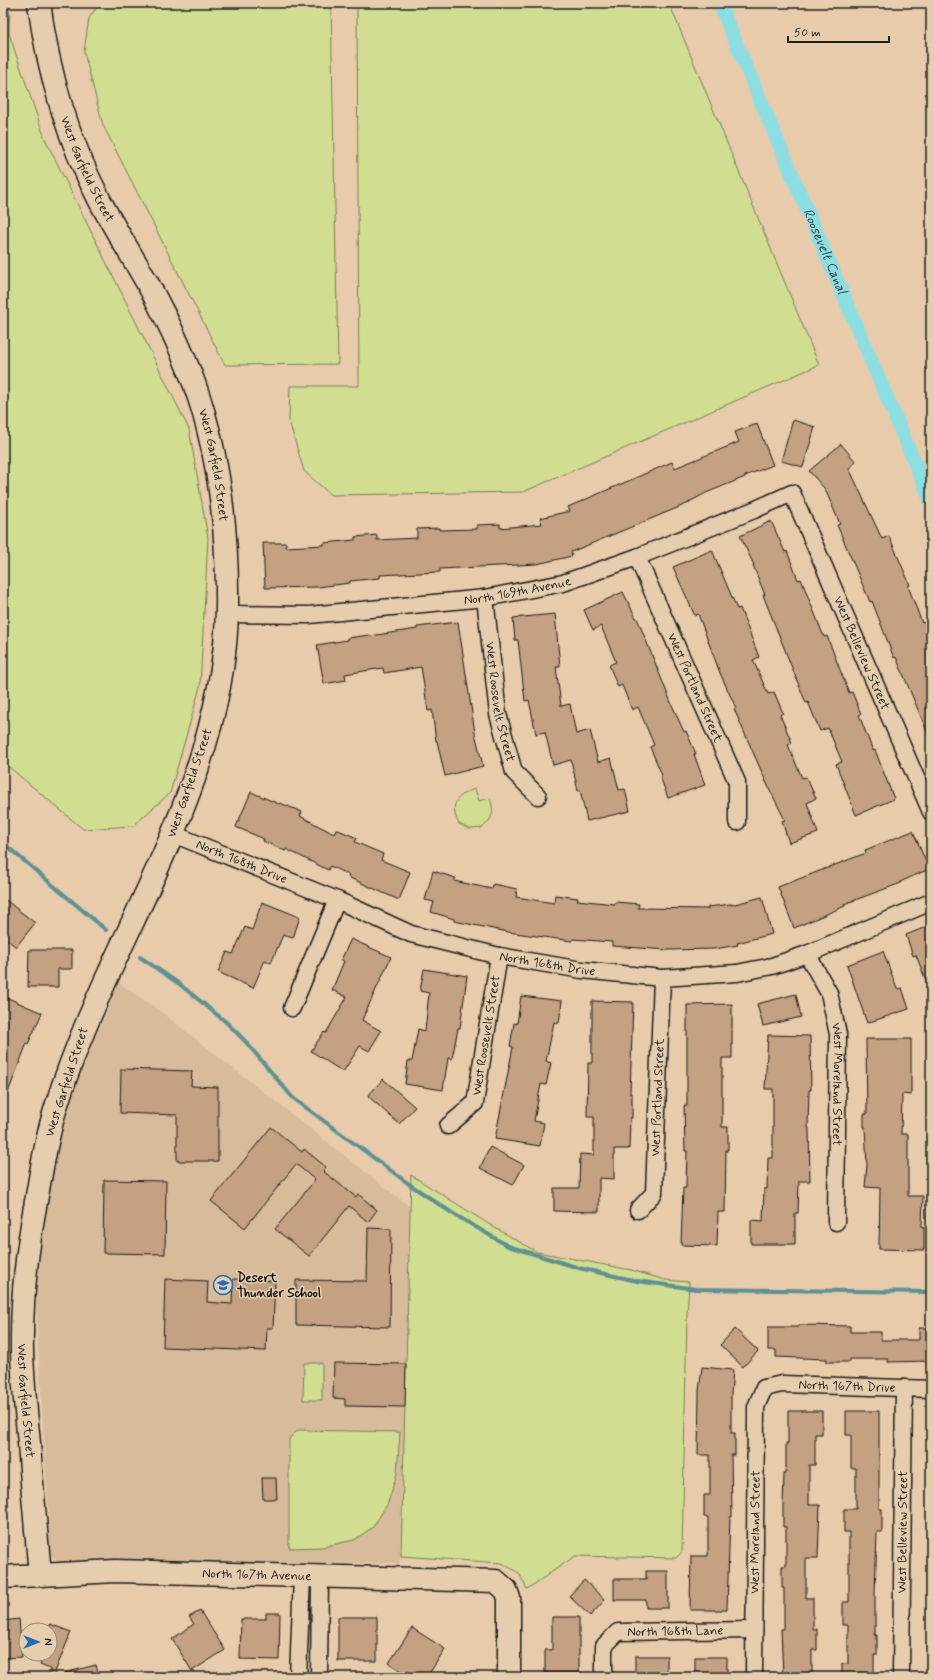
<svg xmlns="http://www.w3.org/2000/svg" width="934" height="1680" viewBox="0 0 934 1680" font-family="Mynerve,sans-serif">
	<style>
		.built { fill: #d8bb9b }
		.green { fill: #d1de91; stroke: #767d56 }
		.lines { fill: none; stroke-linecap: round; stroke-linejoin: round }
		.stream { stroke: #5f9093; stroke-width: 4 }
		.canal { stroke: #8cdee3; stroke-width: 14 }
		.building { fill: #c3a182; stroke: #1c1c1c }
		.street-casing { stroke: #1c1c1c; stroke-width: 19 }
		.secondary-casing { stroke: #1c1c1c; stroke-width: 25 }
		.street { stroke: #e6cdae; stroke-width: 16 }
		.secondary { stroke: #e6cdae; stroke-width: 22 }
		.labels { text-anchor: middle; dominant-baseline: central; stroke-width: 3; stroke-linejoin: round; paint-order: stroke }
		.street-label { font-size: 13px; fill: #1c1c1c; stroke: #e6cdae }
		.poi-label { font-size: 13px; font-weight: bold; fill: #1c1c1c; stroke: #e6cdae; text-anchor: start }
		.water-label { font-size: 14px; font-style: italic; fill: #324344; stroke: #e6cdae }
	</style>
	<rect width="100%" height="100%" fill="#e7cbaa"/>
	<filter id="ink" filterUnits="userSpaceOnUse"><feTurbulence type="fractalNoise" baseFrequency=".025" numOctaves="2"/><feDisplacementMap in="SourceGraphic" scale="8" xChannelSelector="R" yChannelSelector="G"/><feConvolveMatrix kernelMatrix="1 2 1 2 8 2 1 2 1" color-interpolation-filters="sRGB"/></filter>
	<g filter="url(#ink)">
		<!-- built -->
		<path class="built" d="M 119,983 L 156,1008 L 410,1207 L 400,1563 L 64,1562 L 56,1561 L 51,1554 L 36,1306 L 39,1265 L 45,1217 L 59,1142 L 82,1068 Z"/>
		<!-- green -->
		<path class="green" d="M 3,3 L 10,3 L 9,34 L 45,139 L 189,429 L 208,538 L 200,687 L 170,793 L 133,826 L 83,829 L 3,762 Z
			M 100,3 L 331,3 L 338,364 L 225,365 L 103,125 L 84,52 L 89,18 Z
			M 357,3 L 669,3 L 819,365 L 523,492 L 331,495 L 304,471 L 289,421 L 290,386 L 359,386 Z
			M 475,789 L 479,801 L 490,798 C 494,811 494,818 482,828 L 469,829 L 459,824 C 449,805 456,795 475,789 Z
			M 411,1175 L 495,1228 L 537,1252 L 631,1270 L 665,1280 L 689,1282 L 687,1315 L 682,1552 L 676,1558 L 575,1556 L 527,1589 L 519,1573 L 502,1563 L 401,1556 Z
			M 304,1363 L 322,1363 L 322,1400 L 303,1400 Z
			M 298,1430 L 400,1432 L 397,1473 L 388,1503 L 373,1527 L 354,1540 L 322,1547 L 289,1548 L 289,1439 Z"/>
		<g class="lines">
			<!-- stream -->
			<path class="stream" d="M 3,843 L 106,930
				M 140,957 L 178,983 L 226,1022 L 245,1041 L 293,1098 L 409,1184 L 452,1213 L 508,1246 L 579,1268 L 637,1281 L 696,1289 L 931,1292"/>
			<!-- canal -->
			<path class="canal" id="s1" d="M 719,3 L 931,501"/>
		</g>
		<!-- building -->
		<path class="building" d="M 793,420 L 815,427 L 803,467 L 781,461 Z
			M 757,424 L 773,465 L 745,476 L 745,477 L 706,493 L 689,502 L 689,503 L 571,552 L 572,556 L 537,564 L 440,569 L 440,572 L 380,575 L 380,578 L 350,581 L 350,583 L 318,587 L 265,588 L 263,543 L 286,543 L 286,547 L 324,545 L 324,543 L 355,540 L 355,537 L 377,535 L 377,540 L 417,538 L 417,529 L 439,528 L 439,530 L 477,529 L 477,525 L 500,524 L 500,528 L 542,524 L 540,518 L 570,511 L 568,507 L 672,462 L 675,468 L 739,442 L 735,432 Z
			M 841,444 L 856,462 L 849,468 L 882,539 L 889,536 L 910,585 L 908,586 L 922,623 L 927,622 L 931,633 L 931,741 L 896,657 L 894,658 L 872,601 L 870,602 L 837,525 L 840,524 L 825,489 L 809,471 Z
			M 771,521 L 785,552 L 787,551 L 798,580 L 801,579 L 824,637 L 827,636 L 849,693 L 852,692 L 861,714 L 859,715 L 873,751 L 875,750 L 894,799 L 856,815 L 836,764 L 842,762 L 828,728 L 820,731 L 808,702 L 806,703 L 763,595 L 765,595 L 753,565 L 754,565 L 740,536 Z
			M 712,550 L 737,609 L 740,608 L 759,657 L 753,660 L 768,694 L 774,692 L 783,713 L 780,715 L 792,743 L 788,745 L 802,778 L 806,777 L 816,798 L 807,803 L 818,833 L 789,843 L 782,821 L 785,820 L 768,786 L 734,709 L 736,708 L 720,673 L 698,614 L 695,616 L 673,567 Z
			M 623,592 L 636,618 L 637,618 L 672,705 L 684,732 L 686,731 L 696,754 L 694,754 L 705,785 L 668,798 L 660,776 L 662,775 L 650,747 L 654,745 L 638,707 L 632,710 L 622,685 L 618,687 L 609,665 L 616,662 L 601,626 L 593,630 L 584,610 Z
			M 555,614 L 560,667 L 556,667 L 561,706 L 570,704 L 576,734 L 590,730 L 598,762 L 611,758 L 619,790 L 625,789 L 630,811 L 587,821 L 580,790 L 578,791 L 571,760 L 553,765 L 545,732 L 536,734 L 529,700 L 525,701 L 518,640 L 515,640 L 513,618 Z
			M 458,622 L 475,733 L 483,766 L 445,776 L 437,741 L 436,741 L 432,710 L 428,711 L 421,667 L 384,673 L 383,668 L 345,674 L 346,680 L 324,684 L 317,645 L 347,640 L 347,638 L 370,635 L 370,636 L 417,629 L 417,627 Z
			M 251,792 L 279,804 L 280,803 L 302,812 L 300,816 L 334,834 L 336,829 L 357,838 L 355,842 L 383,854 L 381,860 L 410,872 L 399,900 L 348,877 L 349,875 L 330,866 L 328,870 L 286,849 L 285,851 L 263,841 L 264,839 L 236,827 Z
			M 913,831 L 929,869 L 900,882 L 901,883 L 844,904 L 845,906 L 794,928 L 778,887 L 866,853 L 865,850 Z
			M 433,871 L 456,878 L 454,881 L 492,889 L 493,884 L 517,889 L 516,897 L 554,903 L 555,895 L 578,898 L 577,900 L 615,904 L 615,902 L 639,904 L 638,908 L 708,909 L 708,907 L 731,904 L 731,905 L 762,897 L 772,934 L 737,943 L 738,945 L 714,949 L 667,950 L 612,946 L 612,942 L 573,939 L 572,941 L 508,932 L 454,921 L 454,919 L 431,912 L 434,902 L 425,900 Z
			M 3,898 L 35,923 L 16,947 L 3,936 Z
			M 262,902 L 300,917 L 293,938 L 283,935 L 271,963 L 265,960 L 253,988 L 218,972 L 227,952 L 233,954 L 245,927 L 252,930 Z
			M 931,925 L 931,991 L 930,991 L 916,955 L 913,956 L 906,935 Z
			M 351,939 L 391,957 L 362,1020 L 381,1031 L 369,1051 L 360,1046 L 343,1072 L 311,1051 L 324,1032 L 326,1033 L 347,997 L 332,990 L 344,961 L 341,960 Z
			M 29,950 L 72,950 L 72,969 L 58,969 L 58,987 L 28,987 Z
			M 883,951 L 897,989 L 902,988 L 909,1009 L 867,1023 L 847,965 Z
			M 424,969 L 467,976 L 460,1028 L 458,1028 L 452,1059 L 448,1058 L 443,1090 L 405,1084 L 408,1061 L 412,1061 L 418,1029 L 425,1031 L 429,993 L 420,991 Z
			M 796,994 L 801,1017 L 763,1026 L 757,1004 Z
			M 521,996 L 562,1001 L 559,1023 L 554,1022 L 546,1061 L 551,1063 L 546,1085 L 541,1084 L 534,1121 L 544,1123 L 540,1146 L 495,1139 L 513,1047 L 510,1046 L 514,1023 L 517,1024 Z
			M 8,998 L 42,1013 L 28,1044 L 27,1043 L 4,1103 L 3,1028 L 7,1019 L 3,1018 L 3,1009 Z
			M 592,1001 L 633,1002 L 630,1094 L 632,1094 L 632,1118 L 630,1118 L 629,1149 L 614,1149 L 614,1179 L 599,1178 L 599,1212 L 554,1211 L 554,1188 L 579,1188 L 580,1154 L 594,1155 L 594,1117 L 587,1117 L 588,1063 L 592,1063 Z
			M 732,1004 L 732,1058 L 722,1058 L 722,1127 L 728,1127 L 728,1150 L 726,1150 L 725,1212 L 718,1212 L 717,1246 L 681,1245 L 683,1188 L 686,1188 L 687,1151 L 685,1151 L 684,1106 L 687,1106 L 687,1005 Z
			M 768,1035 L 810,1036 L 811,1090 L 809,1090 L 808,1128 L 809,1128 L 810,1181 L 799,1181 L 798,1213 L 795,1213 L 795,1244 L 751,1244 L 751,1220 L 763,1221 L 764,1189 L 767,1189 L 768,1158 L 773,1158 L 773,1089 L 765,1089 Z
			M 866,1039 L 911,1039 L 911,1095 L 902,1094 L 901,1134 L 908,1134 L 908,1196 L 923,1196 L 922,1227 L 924,1227 L 924,1250 L 879,1249 L 880,1188 L 865,1187 L 867,1165 L 865,1127 L 864,1127 L 864,1114 L 867,1114 Z
			M 121,1069 L 192,1071 L 191,1086 L 218,1087 L 218,1161 L 177,1161 L 177,1115 L 120,1113 Z
			M 383,1079 L 415,1107 L 399,1124 L 368,1096 Z
			M 271,1127 L 302,1152 L 304,1149 L 326,1167 L 323,1171 L 356,1197 L 358,1194 L 377,1210 L 368,1222 L 349,1206 L 309,1256 L 275,1229 L 315,1180 L 296,1164 L 245,1228 L 211,1201 Z
			M 490,1147 L 524,1165 L 513,1185 L 480,1168 Z
			M 104,1180 L 166,1181 L 165,1254 L 103,1253 Z
			M 368,1228 L 391,1229 L 390,1327 L 296,1325 L 296,1280 L 367,1281 Z
			M 165,1279 L 208,1281 L 207,1302 L 232,1304 L 233,1279 L 275,1281 L 273,1328 L 267,1328 L 266,1351 L 163,1347 Z
			M 799,1325 L 850,1326 L 850,1332 L 881,1332 L 881,1340 L 919,1340 L 919,1328 L 931,1328 L 931,1361 L 888,1362 L 888,1359 L 850,1359 L 850,1362 L 827,1362 L 827,1359 L 776,1357 L 776,1350 L 768,1350 L 768,1327 L 799,1327 Z
			M 735,1329 L 758,1351 L 743,1367 L 720,1345 Z
			M 334,1363 L 406,1364 L 405,1407 L 345,1406 L 345,1399 L 333,1398 Z
			M 702,1367 L 733,1370 L 731,1394 L 731,1433 L 735,1433 L 735,1455 L 731,1455 L 732,1517 L 730,1517 L 727,1610 L 690,1610 L 691,1556 L 708,1556 L 708,1517 L 704,1517 L 704,1495 L 710,1495 L 710,1455 L 698,1455 L 699,1391 Z
			M 788,1411 L 822,1411 L 822,1434 L 815,1434 L 815,1465 L 809,1465 L 809,1505 L 820,1505 L 818,1558 L 806,1558 L 806,1598 L 813,1598 L 813,1629 L 817,1629 L 817,1650 L 812,1650 L 812,1677 L 783,1677 L 781,1629 L 784,1629 L 784,1588 L 782,1588 L 782,1566 L 786,1566 L 786,1527 L 783,1527 L 783,1505 L 784,1474 L 786,1474 L 786,1443 L 788,1443 Z
			M 846,1411 L 879,1411 L 879,1509 L 882,1509 L 882,1532 L 877,1532 L 875,1594 L 875,1635 L 877,1635 L 877,1655 L 874,1655 L 874,1677 L 842,1677 L 842,1664 L 848,1664 L 848,1625 L 843,1625 L 843,1602 L 849,1602 L 849,1532 L 844,1532 L 844,1509 L 856,1509 L 856,1468 L 851,1468 L 851,1435 L 846,1435 Z
			M 262,1478 L 276,1478 L 277,1499 L 263,1499 Z
			M 646,1571 L 668,1571 L 668,1608 L 646,1608 L 646,1600 L 614,1600 L 614,1579 L 646,1579 Z
			M 584,1580 L 605,1600 L 590,1616 L 569,1596 Z
			M 200,1611 L 225,1650 L 192,1671 L 172,1639 L 194,1624 L 189,1617 Z
			M 266,1613 L 280,1613 L 279,1660 L 240,1659 L 241,1619 L 266,1619 Z
			M 338,1617 L 377,1617 L 377,1661 L 338,1661 Z
			M 552,1617 L 579,1617 L 579,1673 L 545,1673 L 545,1650 L 552,1650 Z
			M 19,1619 L 22,1657 L 3,1658 L 3,1621 Z
			M 50,1624 L 71,1632 L 53,1677 L 50,1677 L 50,1669 L 40,1665 L 44,1654 L 50,1654 Z
			M 412,1628 L 445,1649 L 427,1677 L 410,1677 L 389,1663 Z
			M 635,1656 L 667,1656 L 667,1677 L 635,1677 Z
			M 695,1657 L 727,1657 L 727,1677 L 695,1677 Z
			M 96,1665 L 99,1677 L 64,1677 L 64,1673 Z"/>
		<g class="lines">
			<defs>
				<g id="street">
					<path id="s2" d="M 637,557 L 737,782 L 737,822"/>
					<path id="s3" d="M 485,598 L 498,714 L 514,772 L 538,796"/>
					<path id="s4" d="M 227,614 L 309,615 L 485,598 L 563,583 L 637,557 L 754,510 L 792,493 L 931,812"/>
					<path id="s5" d="M 173,834 L 337,900 L 411,934 L 499,956 L 582,970 L 662,978 L 737,973 L 772,966 L 807,954 L 931,902"/>
					<path id="s6" d="M 807,954 L 829,993 L 838,1034 L 836,1222"/>
					<path d="M 292,1008 L 337,900"/>
					<path id="s7" d="M 448,1126 L 475,1103 L 499,956"/>
					<path id="s8" d="M 638,1210 L 654,1193 L 662,978"/>
					<path d="M 298,1677 L 302,1576"/>
					<path d="M 319,1677 L 320,1577"/>
					<path id="s9" d="M 604,1677 L 604,1646 L 618,1632 L 753,1630"/>
					<path id="s10" d="M 754,1677 L 756,1407 L 764,1388 L 782,1384 L 931,1389"/>
					<path id="s11" d="M 901,1677 L 904,1388"/>
				</g>
				<g id="secondary">
					<path id="s12" d="M 39,3 C 48,72 67,137 99,199 C 118,236 142,270 160,307 C 173,331 184,357 194,383 C 220,455 228,534 227,610 C 224,791 107,940 56,1107 C 47,1136 42,1166 37,1196 C 27,1248 21,1299 22,1352 C 23,1382 26,1413 29,1443 C 32,1487 36,1530 40,1574"/>
					<path id="s13" d="M 3,1577 L 115,1571 L 496,1581 L 506,1590 L 509,1598 L 509,1677"/>
				</g>
			</defs>
			<!-- street casing -->
			<use href="#street" class="street-casing"/>
			<!-- secondary casing -->
			<use href="#secondary" class="secondary-casing"/>
			<!-- street -->
			<use href="#street" class="street"/>
			<!-- secondary -->
			<use href="#secondary" class="secondary"/>
		</g>
	</g>
	<!-- icons -->
	<defs>
		<symbol id="school-ring" viewBox="-11 -11 22 22"><circle r="9.5" fill="#e6cdae" stroke="#1f6fb2" stroke-width="1.5"/><path d="M0-5L7-2L0 1L-7-2ZM-4 1L0 2.5L4 1V4Q0 6-4 4Z" fill="#1f6fb2"/></symbol>
	</defs>
	<g fill-rule="evenodd">
		<use href="#school-ring" x="212" y="1274" width="22" height="22"/>
	</g>
	<g class="labels">
		<!-- street labels -->
		<g class="street-label">
			<text stroke="none"><textPath href="#s12" startOffset="174">West Garfield Street</textPath></text>
			<text stroke="none"><textPath href="#s12" startOffset="498">West Garfield Street</textPath></text>
			<text stroke="none"><textPath href="#s4" startOffset="292">North 169th Avenue</textPath></text>
			<text stroke="none"><textPath href="#s4" startOffset="759">West Belleview Street</textPath></text>
			<text stroke="none"><textPath href="#s2" startOffset="143">West Portland Street</textPath></text>
			<text stroke="none"><textPath href="#s3" startOffset="105">West Roosevelt Street</textPath></text>
			<text transform="translate(190 783) rotate(-71)">West Garfield Street</text>
			<text stroke="none"><textPath href="#s5" startOffset="74">North 168th Drive</textPath></text>
			<text stroke="none"><textPath href="#s5" startOffset="398">North 168th Drive</textPath></text>
			<text stroke="none"><textPath href="#s7" startOffset="104">West Roosevelt Street</textPath></text>
			<text transform="translate(67 1082) rotate(-72)">West Garfield Street</text>
			<text stroke="none"><textPath href="#s6" startOffset="137">West Moreland Street</textPath></text>
			<text stroke="none"><textPath href="#s8" startOffset="119">West Portland Street</textPath></text>
			<text stroke="none"><textPath href="#s10" startOffset="374">North 167th Drive</textPath></text>
			<text stroke="none"><textPath href="#s12" startOffset="1470">West Garfield Street</textPath></text>
			<text stroke="none"><textPath href="#s10" startOffset="145">West Moreland Street</textPath></text>
			<text stroke="none"><textPath href="#s11" startOffset="145">West Belleview Street</textPath></text>
			<text stroke="none"><textPath href="#s13" startOffset="254">North 167th Avenue</textPath></text>
			<text stroke="none"><textPath href="#s9" startOffset="108">North 168th Lane</textPath></text>
		</g>
		<!-- poi labels -->
		<g class="poi-label">
			<text x="237" y="1278">Desert<tspan x="237" dy="15">Thunder School</tspan></text>
		</g>
		<!-- water labels -->
		<g class="water-label">
			<text stroke="none"><textPath href="#s1" startOffset="270">Roosevelt Canal</textPath></text>
		</g>
	</g>
	<!-- margin -->
	<rect width="934" height="1680" fill="none" stroke="#e6cdae" stroke-width="16"/>
	<rect x="8" y="8" width="918" height="1664" fill="none" stroke="#1c1c1c" stroke-width="1.5" filter="url(#ink)"/>
	<!-- north arrow -->
	<g transform="translate(38 1642) rotate(90)"><circle r="19" fill="#e6cdae" stroke="#958674"/>
	<path d="M0-3L7 15L0 10L-7 15Z" fill="#1f6fb2"/>
	<text y="-6" font-size="11" font-weight="bold" text-anchor="middle" fill="#1c1c1c">N</text>
	</g>
	<!-- scale -->
	<path d="M788 36v6h101v-6" fill="none" stroke="#1c1c1c" stroke-width="2"/>
	<text x="794" y="36" font-size="12" fill="#1c1c1c" stroke="#e6cdae" stroke-width="3" paint-order="stroke">50 m</text>
</svg>
